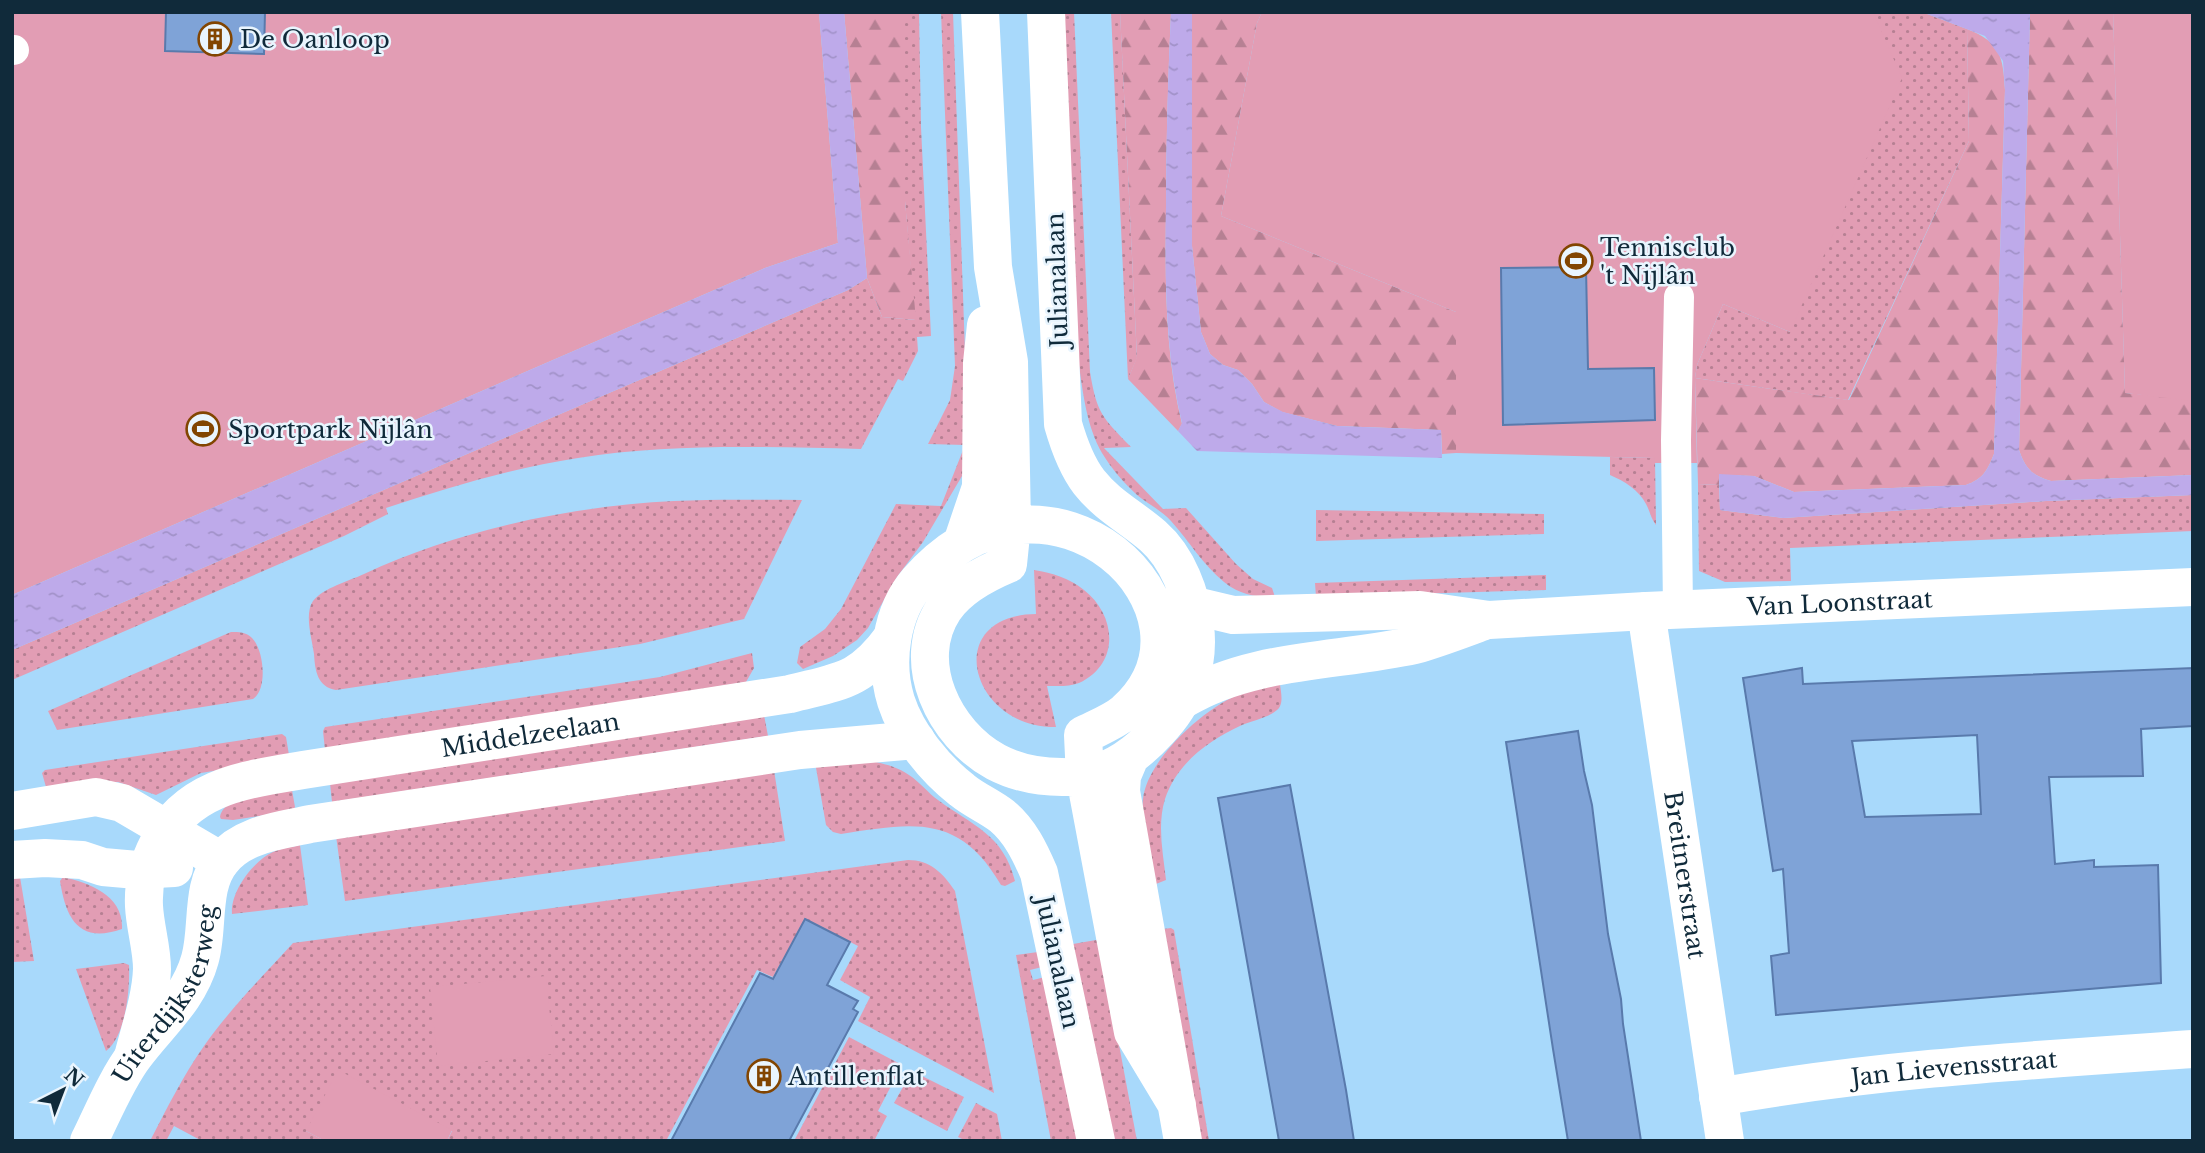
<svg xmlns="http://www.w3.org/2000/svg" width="2205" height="1153" viewBox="0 0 2205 1153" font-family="'Libre Baskerville',serif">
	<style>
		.grass { fill: url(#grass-dots) }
		.forest { fill: url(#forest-firs) }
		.park { fill: #e29db4 }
		.water { fill: url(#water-ripples) }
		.building { fill: #7fa3d7; stroke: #597aac; stroke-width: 2; fill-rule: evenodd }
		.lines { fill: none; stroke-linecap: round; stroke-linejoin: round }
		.service { stroke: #fff; stroke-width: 30 }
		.minor { stroke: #fff; stroke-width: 38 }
		.tertiary { stroke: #fff; stroke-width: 38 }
		.primary { stroke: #fff; stroke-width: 38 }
		.labels { text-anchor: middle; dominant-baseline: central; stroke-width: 5; stroke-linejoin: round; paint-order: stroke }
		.poi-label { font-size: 24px; fill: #102a3a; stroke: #e9f5fe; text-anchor: start }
		.street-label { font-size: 24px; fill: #102a3a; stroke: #e9f5fe }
	</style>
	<defs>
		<pattern id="grass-dots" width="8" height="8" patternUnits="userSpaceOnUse" patternTransform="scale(1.75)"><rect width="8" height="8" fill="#e29db4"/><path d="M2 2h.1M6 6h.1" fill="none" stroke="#b68093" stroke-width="1.8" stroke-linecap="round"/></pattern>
		<pattern id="forest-firs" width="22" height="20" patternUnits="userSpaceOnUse" patternTransform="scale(1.75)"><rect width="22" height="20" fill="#e29db4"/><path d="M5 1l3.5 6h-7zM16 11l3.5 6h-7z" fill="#b68093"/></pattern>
		<pattern id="water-ripples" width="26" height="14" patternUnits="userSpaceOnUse" patternTransform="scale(1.75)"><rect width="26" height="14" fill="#beaaea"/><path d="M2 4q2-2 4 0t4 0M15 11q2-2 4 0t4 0" fill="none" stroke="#a292c9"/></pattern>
	</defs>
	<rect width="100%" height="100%" fill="#a8d9fb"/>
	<!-- grass -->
	<path class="grass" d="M 905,12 L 919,12 L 921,127 L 931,336 L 917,337 L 918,351 L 903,381 L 898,379 L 861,449 C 766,447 671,443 578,458 C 512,468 449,487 386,508 L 388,514 L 344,536 L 12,680 L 12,650 L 848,290 L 867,278 L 882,317 L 915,320 L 905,201 Z
		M 941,12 L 953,12 L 968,437 L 966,465 L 962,476 L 923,542 L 897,577 L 868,628 L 857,640 L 833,656 L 803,669 L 797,663 L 800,647 L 825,629 L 841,609 L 896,504 L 941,506 L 965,445 L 928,444 L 950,400 L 955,366 Z
		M 1062,12 L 1074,12 L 1090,372 C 1097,414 1102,417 1131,447 L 1104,448 L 1163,509 L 1186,508 L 1236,564 L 1253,579 L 1272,588 L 1275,597 C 1255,597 1240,595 1224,582 C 1203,565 1189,541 1171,521 C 1161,510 1148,504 1137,495 C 1124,483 1111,468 1102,453 C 1087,427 1083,394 1079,365 Z
		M 1111,12 L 1120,12 L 1137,358 L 1128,379 Z
		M 1744,12 L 1922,12 L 1967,29 L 1969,141 L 1848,400 L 1695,378 L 1697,365 L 1723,304 L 1790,332 Z
		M 1610,457 L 1655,458 L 1656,525 C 1651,519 1650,511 1646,504 C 1639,490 1624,481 1610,475 Z
		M 1698,484 L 1719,485 L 1720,510 L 1783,518 L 2046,501 L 2193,495 L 2193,531 L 1790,548 L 1791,581 L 1725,582 L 1699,571 Z
		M 802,500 L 744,619 L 640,644 L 336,690 C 317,687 315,670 314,654 C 312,639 304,614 313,601 C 323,588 349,581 364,574 C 457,530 572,506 674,501 C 717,499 760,500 802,500 Z
		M 1316,510 L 1544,514 L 1544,534 L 1316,541 Z
		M 1034,570 C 1053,573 1069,578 1084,590 C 1116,615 1121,663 1079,683 C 1069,687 1058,686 1047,686 L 1056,727 C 969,728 941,615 1036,614 Z
		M 1546,575 L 1546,590 L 1316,597 L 1315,583 Z
		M 231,632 C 239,632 246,632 252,638 C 264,650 268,689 253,699 L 57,730 L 48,711 Z
		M 752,653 L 754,668 L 746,682 L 325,750 L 323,731 L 325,727 L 660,677 Z
		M 1280,684 C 1281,693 1284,704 1277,710 C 1268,718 1252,721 1242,725 C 1209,740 1177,763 1165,799 C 1157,825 1163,853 1166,880 L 1156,884 C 1152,864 1140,816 1143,799 C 1147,759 1207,705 1243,693 C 1255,689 1268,687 1280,684 Z
		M 764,715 L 768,736 L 332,802 L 330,783 Z
		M 282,734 L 286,737 L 289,755 L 285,759 L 201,773 L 156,795 L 118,782 L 46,787 L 42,773 L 45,770 Z
		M 863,759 C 879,763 895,765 909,775 C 920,782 928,793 938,800 C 973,826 1003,834 1015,881 L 1005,886 L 1001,885 C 959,813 913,823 841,834 L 833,832 L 826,825 L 815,762 Z
		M 774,770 L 785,841 L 345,901 L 336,836 Z
		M 292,790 L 295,807 L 292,811 L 233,820 L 221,819 L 220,817 C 224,794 273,793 292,790 Z
		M 300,845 L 308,905 L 232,914 C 230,892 253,861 273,852 C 281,848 292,847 300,845 Z
		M 908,860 C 930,860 943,873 955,891 L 994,1093 L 858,1021 L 870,997 L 840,980 L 858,946 L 805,919 L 773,977 L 757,970 L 666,1141 L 447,1141 L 452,1131 L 306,1131 L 325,1141 L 202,1141 L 174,1126 L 166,1141 L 150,1141 C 167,1108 183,1076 204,1046 C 230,1009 263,976 293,943 Z
		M 20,877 L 34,961 L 12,962 L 12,878 Z
		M 63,877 C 90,883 124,896 122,929 C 79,944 66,919 60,881 Z
		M 1171,928 L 1174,930 L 1209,1141 L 1197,1141 L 1163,929 Z
		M 1096,940 L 1100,943 L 1137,1141 L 1110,1141 L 1073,944 Z
		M 1038,952 L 1042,967 L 1030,970 L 1033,980 L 1045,977 L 1082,1141 L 1051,1141 L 1016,955 Z
		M 124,963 L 129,965 C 130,990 126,1036 106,1051 L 76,969 Z
		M 849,1037 L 902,1065 L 878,1111 L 887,1116 L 874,1141 L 794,1141 Z
		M 912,1071 L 964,1097 L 947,1131 L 894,1103 Z
		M 976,1103 L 997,1114 L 1002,1141 L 966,1141 L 958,1137 Z"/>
	<!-- forest -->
	<path class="forest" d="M 844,12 L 905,12 L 905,201 L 916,320 L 882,317 L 867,278 Z
		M 1120,12 L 1171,12 C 1168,78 1166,144 1166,210 C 1165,282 1165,354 1182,424 L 1178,431 L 1128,379 L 1137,357 Z
		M 1192,12 L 1262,12 L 1257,23 L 1221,216 L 1456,312 L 1456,453 L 1442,454 L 1441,430 L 1337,426 L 1282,412 L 1264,402 L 1252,384 L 1238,370 L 1223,365 L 1210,354 L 1201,332 L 1192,246 Z
		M 2030,12 L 2113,12 L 2125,393 L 2193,399 L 2193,475 L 2051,481 C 2032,476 2025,468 2019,450 Z
		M 1967,29 C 2001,42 2003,57 2005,90 L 1994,454 C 1987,471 1983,479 1966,485 L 1794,492 L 1754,476 L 1719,475 L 1719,485 L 1698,484 L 1695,378 L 1849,400 L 1969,141 Z"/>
	<!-- park -->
	<path class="park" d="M 12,12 L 819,12 L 838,243 L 765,268 L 12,595 Z
		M 1262,12 L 1873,12 L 1902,78 L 1790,332 L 1723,304 L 1697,365 L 1695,378 L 1697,463 L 1655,463 L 1654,458 L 1456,453 L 1456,312 L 1221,216 L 1257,23 Z
		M 2113,12 L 2193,12 L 2193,401 L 2125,393 Z
		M 546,976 L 554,1054 L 438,1066 L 430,987 Z
		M 338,1070 L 452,1130 L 447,1141 L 325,1141 L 306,1131 Z"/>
	<!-- water -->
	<path class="water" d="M 819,12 L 844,12 L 867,278 L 848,290 L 12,650 L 12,595 L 765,268 L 838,243 Z
		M 1171,12 L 1192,12 L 1192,246 L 1201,332 L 1210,354 L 1223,365 L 1238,370 L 1252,384 L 1264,402 L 1283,412 L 1337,426 L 1441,430 L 1442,458 L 1197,451 L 1178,431 L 1182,423 C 1165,352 1165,279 1166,205 C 1166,141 1168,77 1171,12 Z
		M 1922,12 L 2030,12 L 2019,450 C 2025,468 2032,476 2051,481 L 2193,475 L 2193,495 L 2046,501 L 1783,518 L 1720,510 L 1719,474 L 1754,476 L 1794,492 L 1966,485 C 1983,479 1987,471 1994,454 L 2005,90 L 2003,61 L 1985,36 Z"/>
	<!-- building -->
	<path class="building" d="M 166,12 L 265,12 L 264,54 L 165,51 Z
		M 1586,267 L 1588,369 L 1654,368 L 1655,420 L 1503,425 L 1501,268 Z
		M 1802,668 L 1803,684 L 2193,668 L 2193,726 L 2141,729 L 2143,776 L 2049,777 L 2055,864 L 2094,860 L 2094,867 L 2158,865 L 2161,983 L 1776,1015 L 1771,956 L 1789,953 L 1783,869 L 1773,871 L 1743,678 ZM 1977,735 L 1981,814 L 1865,817 L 1852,741 Z
		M 1578,731 L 1584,771 L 1592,805 L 1608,934 L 1621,999 L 1623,1024 L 1641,1141 L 1568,1141 L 1553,1049 L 1506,742 Z
		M 1290,785 L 1346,1090 L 1354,1141 L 1279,1141 L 1218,798 Z
		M 805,919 L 850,942 L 827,985 L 858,1001 L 853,1009 L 858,1012 L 789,1141 L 671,1141 L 760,973 L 773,979 Z"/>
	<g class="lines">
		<!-- service -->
		<path class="service" d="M 12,50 L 14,50
			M 1678,610 L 1676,440 L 1679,297"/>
		<!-- minor -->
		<g class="minor">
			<path id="s1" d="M 1646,611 L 2193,587"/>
			<path id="s2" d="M 1718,1097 C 1875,1069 2034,1060 2193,1049"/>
		</g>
		<!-- tertiary -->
		<g class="tertiary">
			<path id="s3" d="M 1191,605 L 1233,615 L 1420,610 L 1489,620 L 1646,611 L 1725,1141"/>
			<path d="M 1184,699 C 1253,658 1338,662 1415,645 C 1437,639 1460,630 1482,622"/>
			<path d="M 12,811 L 96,797 L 122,803 L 221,861"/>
			<path d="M 12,860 L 45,858 L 82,860 L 103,867 L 137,870 L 174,868"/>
			<path id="s4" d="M 134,1053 C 141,1026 151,997 152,969 C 152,948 145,927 144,906 C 143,885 148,863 158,844 C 188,786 244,780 303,770 L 790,694 C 840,681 860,682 892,638"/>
			<path id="s5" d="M 89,1141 C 102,1115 117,1078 135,1055 C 159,1023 189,999 200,959 C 209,928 200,886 222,860 C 243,834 279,831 310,824 L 800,750 L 916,740"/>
		</g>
		<!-- primary -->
		<path class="primary" d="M 980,12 L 993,267 L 1009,362 L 1012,525 L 1008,564 C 984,574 959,587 944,609 C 909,662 944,734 996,762 C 1017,773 1038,777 1062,777 C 1070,777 1080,778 1088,776 C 1116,769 1139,752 1158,731 C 1186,702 1200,666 1195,626 C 1191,594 1178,558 1153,536 C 1131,517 1107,505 1089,482 C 1076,465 1069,445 1063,424 L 1046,12
			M 962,543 L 981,487 L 982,363 L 986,325
			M 1130,757 L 1122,776 L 1121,791 L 1183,1141
			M 1096,1141 L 1039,873 C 1030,852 1020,831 1002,816 C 989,806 974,800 962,790 C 934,768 907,735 896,701 C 884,662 891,612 918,581 C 1048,433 1238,611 1125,712 C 1113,722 1097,728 1083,735 L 1085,777 L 1133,1032 L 1177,1105"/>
	</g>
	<!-- icons -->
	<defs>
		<symbol id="building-ring" viewBox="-11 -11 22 22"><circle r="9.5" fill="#e9f5fe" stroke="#824501" stroke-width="1.5"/><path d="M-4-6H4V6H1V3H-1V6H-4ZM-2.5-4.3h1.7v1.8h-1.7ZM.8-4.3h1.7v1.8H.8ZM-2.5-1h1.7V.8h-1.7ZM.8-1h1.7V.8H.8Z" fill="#824501"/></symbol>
		<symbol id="stadium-ring" viewBox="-11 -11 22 22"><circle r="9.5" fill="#e9f5fe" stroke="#824501" stroke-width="1.5"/><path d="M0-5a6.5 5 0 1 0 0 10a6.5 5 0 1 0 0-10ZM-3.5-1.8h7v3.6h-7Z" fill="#824501"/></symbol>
	</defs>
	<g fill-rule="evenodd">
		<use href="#building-ring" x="196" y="20" width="38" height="38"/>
		<use href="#stadium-ring" x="1557" y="242" width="38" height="38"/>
		<use href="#stadium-ring" x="184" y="410" width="38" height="38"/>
		<use href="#building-ring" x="745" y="1057" width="38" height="38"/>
	</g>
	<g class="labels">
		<!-- poi labels -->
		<g class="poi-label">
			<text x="240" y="39">De Oanloop</text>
			<text x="1600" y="247">Tennisclub<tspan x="1600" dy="28">'t Nijlân</tspan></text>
			<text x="228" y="429">Sportpark Nijlân</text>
			<text x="788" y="1076">Antillenflat</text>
		</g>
		<!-- street labels -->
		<g class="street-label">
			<text transform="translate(1057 280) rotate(-92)">Julianalaan</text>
			<text stroke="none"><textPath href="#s1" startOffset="194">Van Loonstraat</textPath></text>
			<text stroke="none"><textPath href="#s4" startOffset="614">Middelzeelaan</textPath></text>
			<text stroke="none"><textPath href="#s3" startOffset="724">Breitnerstraat</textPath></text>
			<text transform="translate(1058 962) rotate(78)">Julianalaan</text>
			<text stroke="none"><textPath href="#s5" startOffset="168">Uiterdijksterweg</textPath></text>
			<text stroke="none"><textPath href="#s2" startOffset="238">Jan Lievensstraat</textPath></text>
		</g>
	</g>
	<!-- border -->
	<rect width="2205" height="1153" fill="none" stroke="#102a3a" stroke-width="28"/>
	<!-- north arrow -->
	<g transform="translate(63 1090) rotate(42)" stroke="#e9f5fe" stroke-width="5" paint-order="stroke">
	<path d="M0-5L12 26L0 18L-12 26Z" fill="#102a3a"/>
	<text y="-10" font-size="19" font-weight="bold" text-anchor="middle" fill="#102a3a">N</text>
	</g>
</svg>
